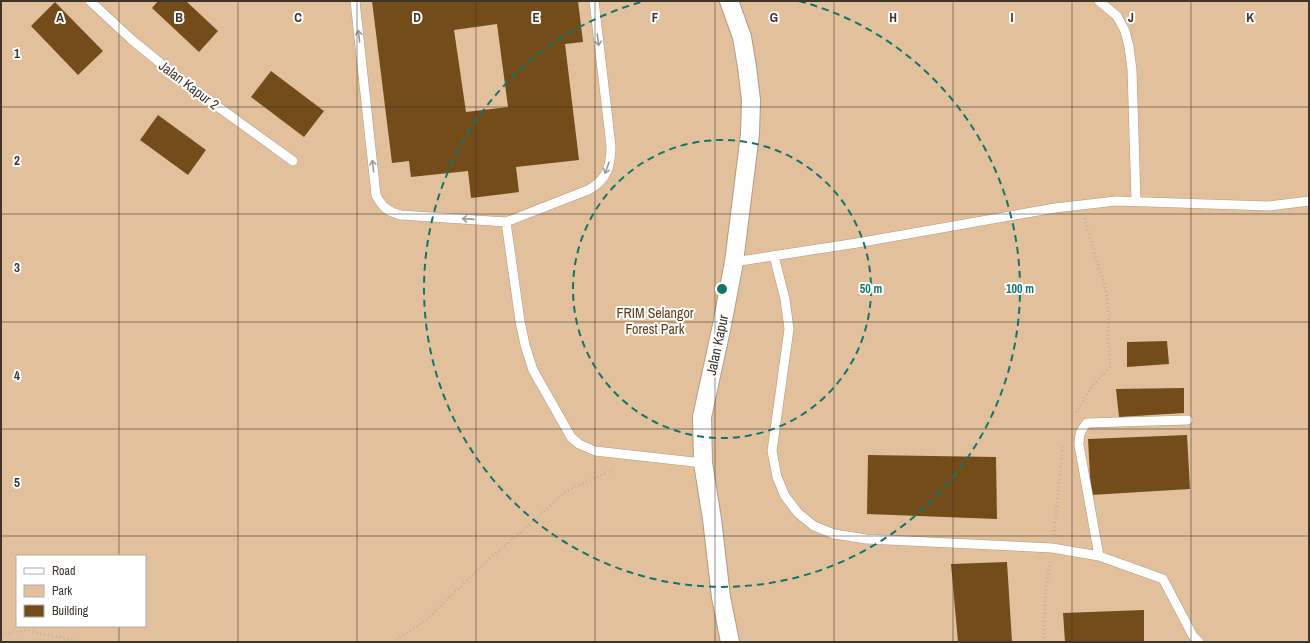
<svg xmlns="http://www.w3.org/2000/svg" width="1310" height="643" viewBox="0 0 1310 643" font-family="'Archivo Narrow',sans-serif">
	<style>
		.green { fill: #e2c09c; fill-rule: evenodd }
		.building { fill: #744c19; fill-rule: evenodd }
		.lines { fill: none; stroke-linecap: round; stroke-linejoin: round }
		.service-casing { stroke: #b19a82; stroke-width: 10 }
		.minor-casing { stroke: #b19a82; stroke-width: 20 }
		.path { stroke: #bab0a6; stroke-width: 2.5; stroke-dasharray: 1 3; stroke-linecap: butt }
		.service { stroke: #fff; stroke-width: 9 }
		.minor { stroke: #fff; stroke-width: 18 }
		.oneway { stroke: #9e9a94 }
		.grid { fill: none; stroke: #3d342a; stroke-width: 1; stroke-opacity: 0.55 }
		.ring { fill: none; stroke: #0f766e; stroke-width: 2; stroke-dasharray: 7 5 }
		.labels { text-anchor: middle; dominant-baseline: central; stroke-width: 4; stroke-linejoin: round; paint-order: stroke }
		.street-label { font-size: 14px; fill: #3d342a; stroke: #fff }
		.park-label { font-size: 14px; fill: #5d3e17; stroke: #fff }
		.grid-label { font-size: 13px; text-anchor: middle; font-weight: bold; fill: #3d342a; stroke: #fff; stroke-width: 4; stroke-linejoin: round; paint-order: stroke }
		.centre { fill: #0f766e; stroke: #fff; stroke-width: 2 }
		.ring-label { font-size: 12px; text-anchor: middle; font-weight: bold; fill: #0f766e; stroke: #fff; stroke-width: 4; stroke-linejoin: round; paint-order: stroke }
	</style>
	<rect width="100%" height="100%" fill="#fef4ea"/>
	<!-- green -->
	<path class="green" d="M 1,1 L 1309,1 L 1309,642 L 1,642 ZM 17,556 L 145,556 L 145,626 L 17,626 Z"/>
	<!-- building -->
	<path class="building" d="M 158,1 L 186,1 L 218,31 L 199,52 L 152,8 Z
		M 372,1 L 578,1 L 583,42 L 565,44 L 579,160 L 516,167 L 519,192 L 471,198 L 468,171 L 411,177 L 409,161 L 392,163 ZM 497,24 L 508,107 L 466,112 L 454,30 Z
		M 55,2 L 103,51 L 78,75 L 31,26 Z
		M 271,71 L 324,111 L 304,137 L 251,97 Z
		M 158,115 L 206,150 L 188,175 L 140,140 Z
		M 1167,341 L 1169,364 L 1127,367 L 1127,342 Z
		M 1184,388 L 1184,413 L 1119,417 L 1116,389 Z
		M 1187,435 L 1190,489 L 1091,495 L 1088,439 Z
		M 868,455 L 996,457 L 997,519 L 867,514 Z
		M 1007,562 L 1012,642 L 958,642 L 951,564 Z
		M 1144,610 L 1144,642 L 1065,642 L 1063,613 Z"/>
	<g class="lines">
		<defs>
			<path id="service" d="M 90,1 L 131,39 L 181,80 L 293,161
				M 355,1 L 376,195 C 382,207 388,212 401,215 L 506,222 L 588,190 C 607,180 611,166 611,146 L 594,1
				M 1099,1 L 1117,16 L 1125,31 L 1129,47 L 1132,70 L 1136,201
				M 506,222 L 520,321 L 525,345 L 533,370 L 571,437 L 579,444 L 595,451 L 703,463
				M 774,256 L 785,299 L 789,329 L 772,451 L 777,477 L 785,496 L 798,513 L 814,526 L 834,534 L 866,539 L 1052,548 L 1099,556 L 1163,579 L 1193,636 L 1199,642
				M 734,262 L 857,243 L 1055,208 L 1116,201 L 1269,206 L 1309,201
				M 1099,556 L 1079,445 C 1079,435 1080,431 1087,423 L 1188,420"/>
			<path id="minor" d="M 729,1 L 742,37 L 747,67 L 751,100 L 750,134 L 734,262 L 722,325 L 702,417 L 703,463 L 712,519 L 721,597 L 730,642"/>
		</defs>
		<!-- service casing -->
		<use href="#service" class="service-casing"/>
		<!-- minor casing -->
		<use href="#minor" class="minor-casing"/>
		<!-- path -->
		<path class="path" d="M 1076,412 L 1093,385 L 1110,367 L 1108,337 L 1109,315 L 1106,290 L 1084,218
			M 1054,535 L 1063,444
			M 1,635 L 24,630 L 81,642
			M 393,642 L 425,621 L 489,559 L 520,533 L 565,492 L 614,469
			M 1044,642 L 1045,595 L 1050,562"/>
		<!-- service -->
		<use href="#service" class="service"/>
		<!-- minor -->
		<use href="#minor" class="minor"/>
	</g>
	<!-- one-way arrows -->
	<defs><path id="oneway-shaft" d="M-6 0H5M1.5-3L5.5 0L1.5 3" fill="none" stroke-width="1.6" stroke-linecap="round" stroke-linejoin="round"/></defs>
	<g class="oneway">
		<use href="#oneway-shaft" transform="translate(359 36) rotate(-96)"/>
		<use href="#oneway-shaft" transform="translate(598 40) rotate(83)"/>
		<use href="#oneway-shaft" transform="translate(373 166) rotate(-96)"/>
		<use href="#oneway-shaft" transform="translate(607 168) rotate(110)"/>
		<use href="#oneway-shaft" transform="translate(468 219) rotate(-176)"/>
	</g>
	<!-- grid -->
	<path class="grid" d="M 119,1 L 119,556M 238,1 L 238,642M 357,1 L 357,642M 476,1 L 476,642M 595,1 L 595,642M 715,1 L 715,642M 834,1 L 834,642M 953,1 L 953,642M 1072,1 L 1072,642M 1191,1 L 1191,642M 1,107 L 1309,107M 1,214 L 1309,214M 1,322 L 1309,322M 1,429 L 1309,429M 1,536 L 1309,536M 119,626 L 119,642"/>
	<!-- distance rings -->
	<g class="ring">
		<circle cx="722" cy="289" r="149"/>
		<path d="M799 1A298 298 0 1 1 645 1"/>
	</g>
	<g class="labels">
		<!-- street labels -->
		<g class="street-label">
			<text transform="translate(189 85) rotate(37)">Jalan Kapur 2</text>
			<text transform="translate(717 345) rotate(-78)">Jalan Kapur</text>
		</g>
		<!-- park labels -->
		<g class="park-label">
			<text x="655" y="313">FRIM Selangor<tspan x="655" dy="16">Forest Park</tspan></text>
		</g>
	</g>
	<g class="grid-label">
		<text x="60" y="22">A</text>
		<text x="179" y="22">B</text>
		<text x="298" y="22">C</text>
		<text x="417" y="22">D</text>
		<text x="536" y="22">E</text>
		<text x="655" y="22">F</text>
		<text x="774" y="22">G</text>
		<text x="893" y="22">H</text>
		<text x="1012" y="22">I</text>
		<text x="1131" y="22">J</text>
		<text x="1250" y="22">K</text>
		<text x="17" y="58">1</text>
		<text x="17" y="165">2</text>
		<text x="17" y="272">3</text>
		<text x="17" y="380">4</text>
		<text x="17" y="487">5</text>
	</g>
	<circle cx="722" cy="289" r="6" class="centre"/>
	<g class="ring-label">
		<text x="871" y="293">50 m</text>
		<text x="1020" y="293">100 m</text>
	</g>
	<!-- border -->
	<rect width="1310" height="643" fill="none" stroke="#3d342a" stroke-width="4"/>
	<!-- legend -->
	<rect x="16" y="555" width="130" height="72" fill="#ffffff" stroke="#b1aeaa"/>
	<rect x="24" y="568" width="20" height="6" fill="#ffffff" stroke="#b1aeaa"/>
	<text x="52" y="575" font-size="12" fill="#3d342a">Road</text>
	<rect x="24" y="585" width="20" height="12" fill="#e2c09c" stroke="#b1aeaa"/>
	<text x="52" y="595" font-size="12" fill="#3d342a">Park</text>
	<rect x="24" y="605" width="20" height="12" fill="#744c19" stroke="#b1aeaa"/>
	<text x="52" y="615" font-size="12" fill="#3d342a">Building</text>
</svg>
